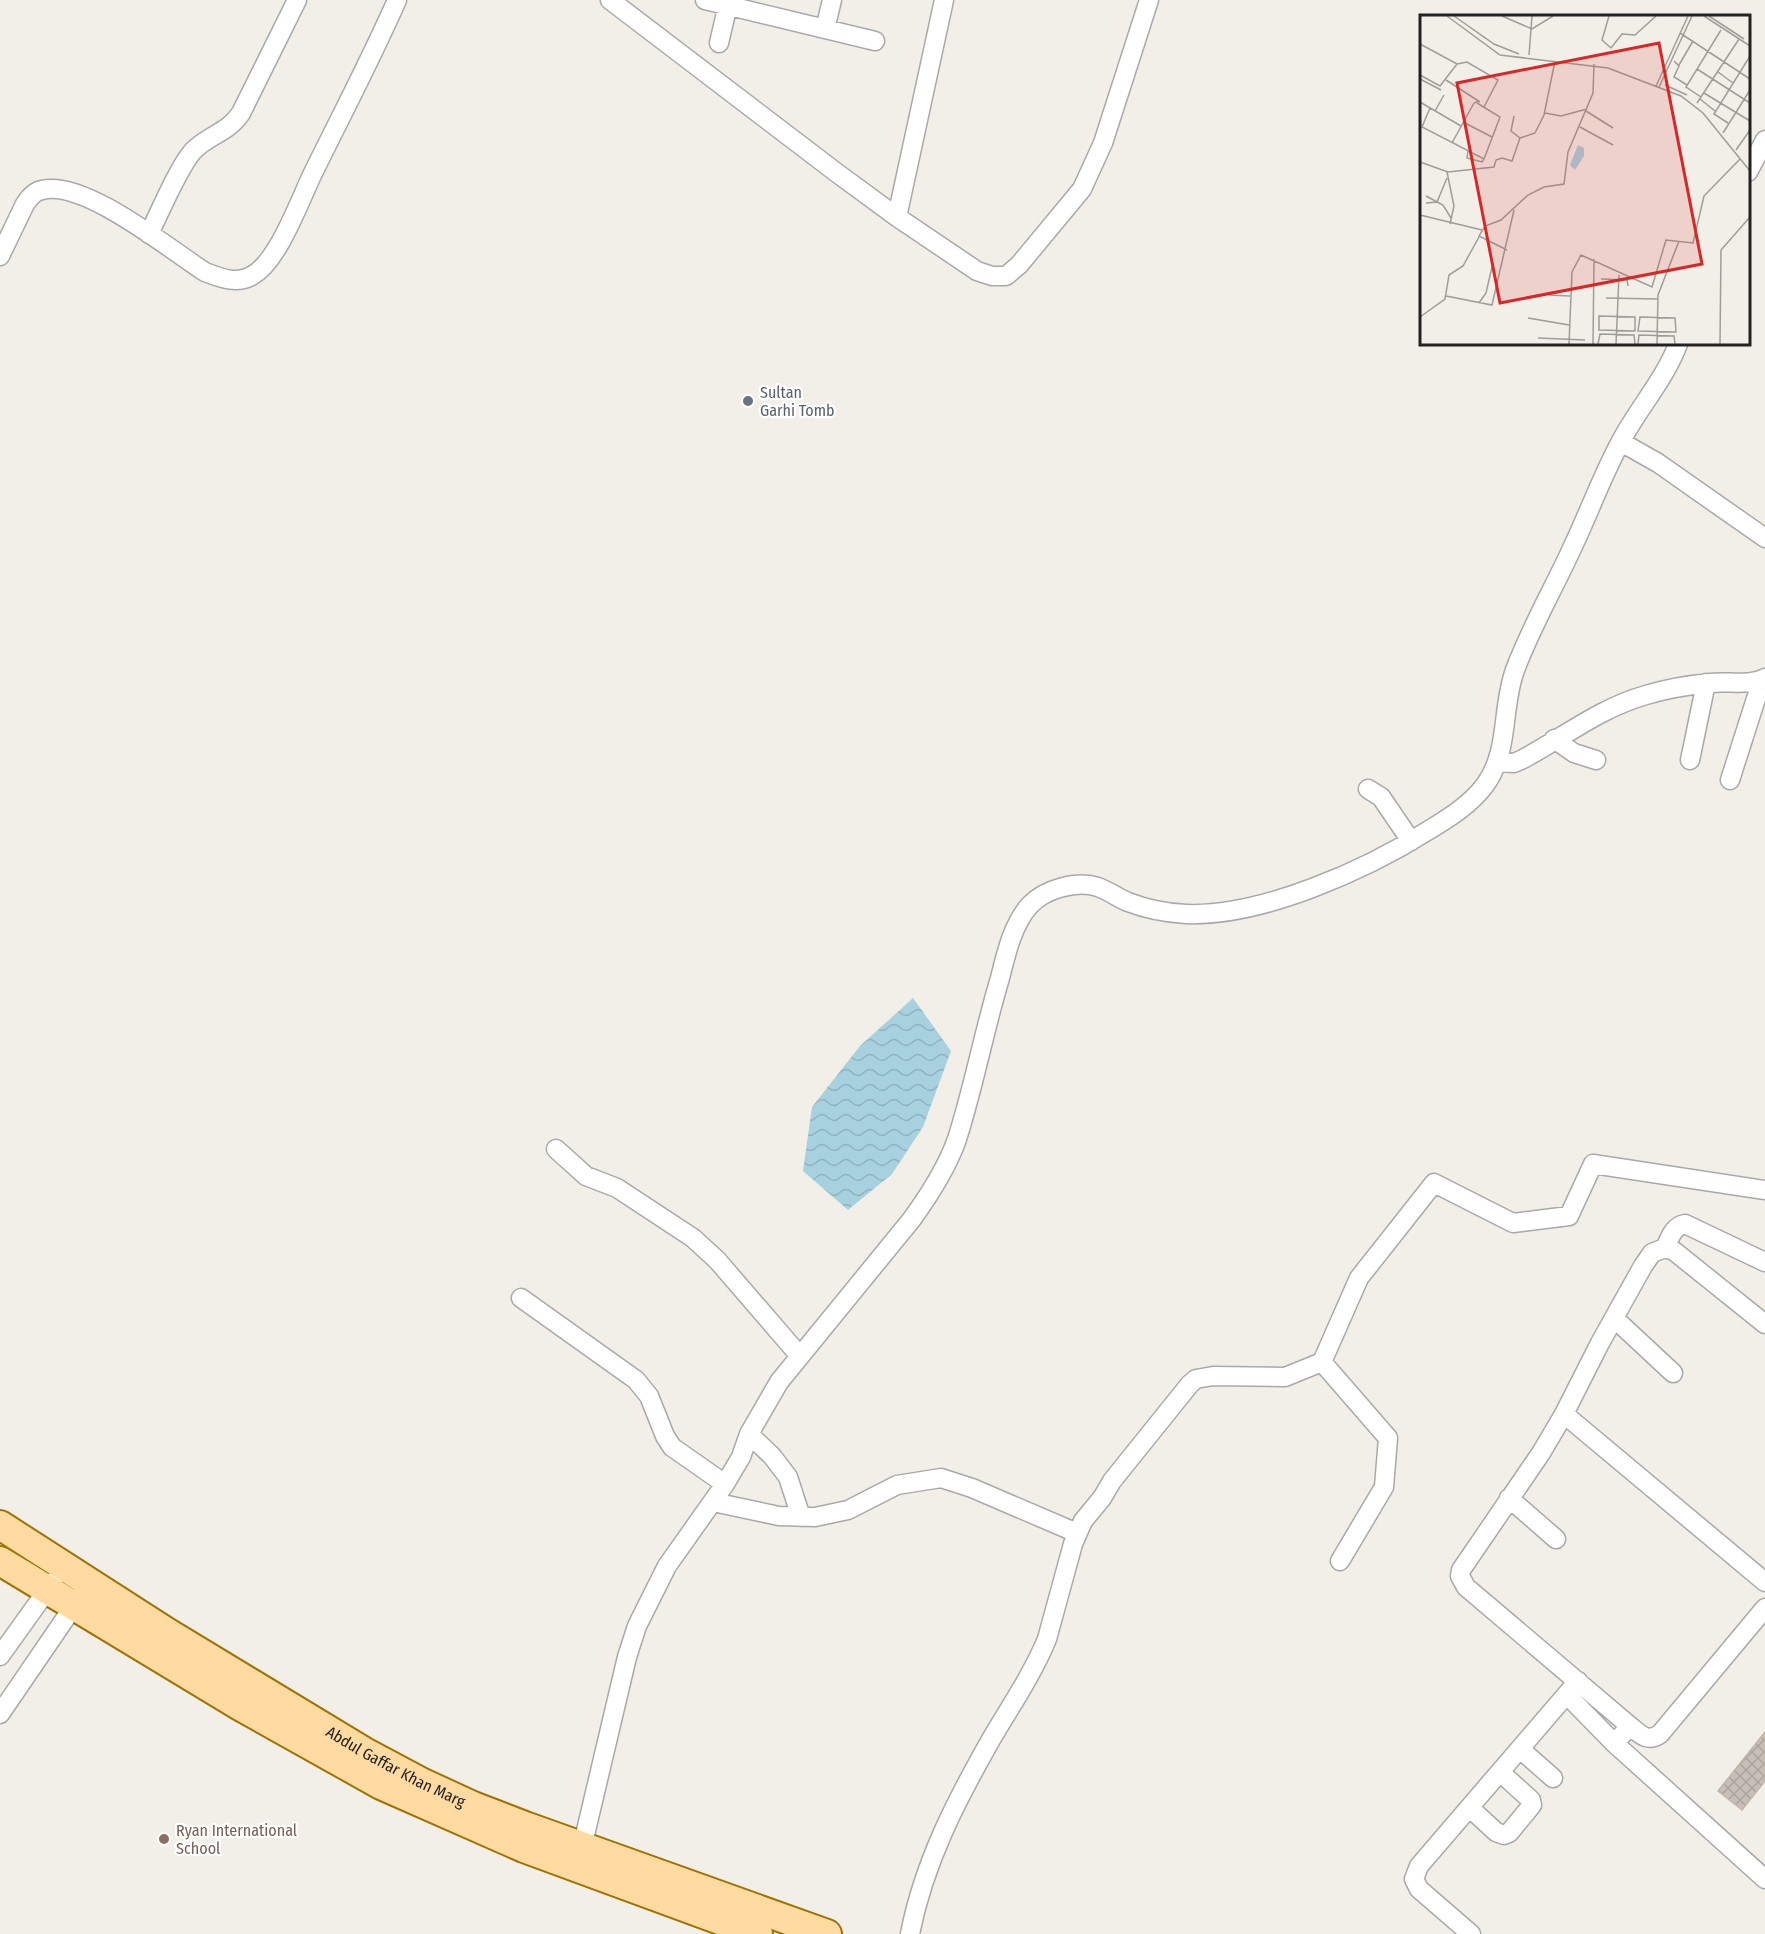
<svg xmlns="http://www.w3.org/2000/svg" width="1765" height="1934" viewBox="0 0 1765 1934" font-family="'Fira Sans Condensed',sans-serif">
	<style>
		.water { fill: url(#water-waves) }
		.building { fill: url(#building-cross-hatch); stroke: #c4b7aa; stroke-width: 1.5 }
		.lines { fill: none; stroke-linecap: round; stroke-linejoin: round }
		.street-casing { stroke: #a9a9a9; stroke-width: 21 }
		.primary-casing { stroke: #9f7200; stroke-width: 32 }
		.street { stroke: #fff; stroke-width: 18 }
		.primary { stroke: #ffdba1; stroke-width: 28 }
		.worship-dot { fill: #6b7280; stroke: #fff; stroke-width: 2 }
		.education-dot { fill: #8d6e63; stroke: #fff; stroke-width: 2 }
		.labels { text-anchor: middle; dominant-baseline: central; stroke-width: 4.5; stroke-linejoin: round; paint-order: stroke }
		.worship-label { font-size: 16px; fill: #5b616d; stroke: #fff; text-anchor: start }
		.street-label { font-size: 16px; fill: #222; stroke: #fff }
		.education-label { font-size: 16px; fill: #785e54; stroke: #fff; text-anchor: start }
		.inset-road { fill: none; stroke: #9f9d99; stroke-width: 1.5 }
		.view { fill: #d62828; fill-opacity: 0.15; stroke: #d62828; stroke-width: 3 }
		.inset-edge { fill: none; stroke: #222; stroke-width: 3 }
	</style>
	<defs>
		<pattern id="water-waves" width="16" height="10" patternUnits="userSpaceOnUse" patternTransform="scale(1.5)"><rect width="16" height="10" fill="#a8d1e0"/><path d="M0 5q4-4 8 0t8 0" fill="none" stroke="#90b3c0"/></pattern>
		<pattern id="building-cross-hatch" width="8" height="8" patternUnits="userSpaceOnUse" patternTransform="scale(1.5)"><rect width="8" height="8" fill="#c7bfb7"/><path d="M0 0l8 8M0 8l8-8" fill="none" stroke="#aba49d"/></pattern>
	</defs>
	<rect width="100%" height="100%" fill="#f2efe8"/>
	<!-- water -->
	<path class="water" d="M 913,998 L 951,1051 L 923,1127 L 892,1174 L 848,1210 L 803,1171 L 812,1107 L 860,1046 Z"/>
	<!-- building -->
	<path class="building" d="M 1765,1732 L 1765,1781 L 1742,1810 L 1718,1791 Z"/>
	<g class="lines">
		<defs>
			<path id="street" d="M 610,0 L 837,173 L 897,217 L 977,271 L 992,276 L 1006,276 L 1019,265 L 1082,189 L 1103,143 L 1149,0
				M 705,0 L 875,41
				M 825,29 L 832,0
				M 719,43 L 729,0
				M 1748,172 L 1765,140
				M 897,217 L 944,0
				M 149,234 C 160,212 178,168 193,151 C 208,135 228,133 241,113 L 297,0
				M 0,256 L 25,204 C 29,198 35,191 42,190 C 84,179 169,249 205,272 C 221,278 237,285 253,275 C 278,261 300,200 313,173 C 341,116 371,59 397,0
				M 1621,442 L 1658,463 L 1765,538
				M 1554,739 L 1574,753 L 1596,760
				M 1690,760 L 1706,683
				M 1498,762 L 1514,763 L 1523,759 C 1564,737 1600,708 1646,695 C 1666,689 1689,685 1710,683 C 1727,681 1750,686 1765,678
				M 1730,780 L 1762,680
				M 1368,789 L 1381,797 L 1411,841
				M 556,1149 L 586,1176 L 617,1188 L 693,1238 L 717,1260 L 799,1355
				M 1665,1248 C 1670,1238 1673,1226 1685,1224 L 1765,1262
				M 521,1298 L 636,1380 L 649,1396 L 665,1436 L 672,1447 L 725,1484
				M 1614,1318 L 1673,1373
				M 1564,1414 L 1765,1582
				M 749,1434 L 772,1456 L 788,1477 L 801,1517
				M 1509,1498 L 1556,1539
				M 713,1502 L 779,1516 L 815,1517 L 848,1510 L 897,1485 L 941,1478 L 972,1488 L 1077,1533
				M 1340,1561 L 1384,1487 L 1388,1438 L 1322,1362 L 1359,1278 L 1434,1183 L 1513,1223 L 1569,1216 L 1593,1164 L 1765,1190
				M 0,1656 L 53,1582
				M 1567,1695 L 1614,1743 L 1765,1879
				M 0,1714 L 80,1597
				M 1630,1726 L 1466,1587 L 1460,1576 L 1461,1570 L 1541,1453 L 1564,1414 L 1600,1343 L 1643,1266 L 1652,1253 L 1665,1248 L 1674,1251 L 1765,1324
				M 1622,1735 L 1630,1726 C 1640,1734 1647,1743 1660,1734 L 1765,1608
				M 1520,1749 L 1553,1778
				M 1470,1808 L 1496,1832 L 1504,1835 L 1509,1833 L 1532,1805 L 1531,1800 L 1500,1772
				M 580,1856 L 627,1657 L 637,1626 L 667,1566 L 725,1484 L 741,1457 L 749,1434 L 779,1382 L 912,1219 C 930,1194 947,1168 957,1139 C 974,1086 984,1031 1000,978 C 1006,954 1013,923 1030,905 C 1045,889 1077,880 1098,887 C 1109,891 1118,898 1128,902 C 1146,909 1167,913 1186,914 C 1261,917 1366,870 1429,830 C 1449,818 1471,804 1485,785 C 1510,751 1501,708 1515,670 C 1531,627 1555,586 1574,544 C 1590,510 1603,474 1621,441 C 1638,409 1666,377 1678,344
				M 910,1934 C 924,1862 957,1799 993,1736 C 1012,1704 1033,1673 1047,1639 L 1073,1544 L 1083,1521 L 1102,1498 L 1112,1481 L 1190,1384 L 1196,1379 L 1213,1376 L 1285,1377 L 1322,1362
				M 1471,1934 L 1419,1889 L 1414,1879 L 1419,1866 L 1578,1681"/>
			<g id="primary">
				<path id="s1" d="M 0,1525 L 168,1633 L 363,1751 L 423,1783 L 473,1806 L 525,1826 L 827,1934"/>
				<path d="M 0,1561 L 240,1706 L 381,1785 L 524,1848 L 758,1934"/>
			</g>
		</defs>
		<!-- street casing -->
		<use href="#street" class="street-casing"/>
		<!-- primary casing -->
		<use href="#primary" class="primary-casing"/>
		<!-- street -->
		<use href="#street" class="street"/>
		<!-- primary -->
		<use href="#primary" class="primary"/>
	</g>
	<!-- markers -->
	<circle class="worship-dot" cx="748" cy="401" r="6"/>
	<circle class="education-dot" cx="164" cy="1839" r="6"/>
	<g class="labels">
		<!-- worship labels -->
		<g class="worship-label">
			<text x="760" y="392">Sultan<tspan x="760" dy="18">Garhi Tomb</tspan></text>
		</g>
		<!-- street labels -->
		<g class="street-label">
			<text stroke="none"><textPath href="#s1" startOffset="464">Abdul Gaffar Khan Marg</textPath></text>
		</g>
		<!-- education labels -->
		<g class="education-label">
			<text x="176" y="1830">Ryan International<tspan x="176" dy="18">School</tspan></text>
		</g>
	</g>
	<!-- overview -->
	<g transform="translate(1420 15)">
		<rect width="330" height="330" fill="#f2efe8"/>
		<path d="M 158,130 L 164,133 L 164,141 L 155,155 L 150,150 Z" fill="#a8d1e0"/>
		<path class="inset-road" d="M 27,1 L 80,40 L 188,53 L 261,81 L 283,98 L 330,156M 34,1 L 74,29 L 99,39M 82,1 L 112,14 L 133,1M 189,1 L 182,25 L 191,33 L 202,19 L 215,20 L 236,1M 284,1 L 330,31M 289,1 L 324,24M 260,18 L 330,64M 0,29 L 37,49 L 47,47 L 78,65 L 64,92M 109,40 L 112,1M 254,46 L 259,51 L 254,62 L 267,70M 259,50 L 273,26M 277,54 L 330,88M 298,57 L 313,68M 0,60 L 20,71 L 37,49M 0,64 L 21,75M 26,65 L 60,87M 245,70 L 267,80M 236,71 L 268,1M 239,72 L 272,1M 284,78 L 330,106M 281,82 L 266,72 L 301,15M 280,84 L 295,96M 0,87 L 41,111M 277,88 L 319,24M 10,93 L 2,112 L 64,144 L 80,102 L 57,88M 15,96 L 24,80M 166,96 L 193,113M 125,98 L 141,101 L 167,94M 43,107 L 72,122M 308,108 L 294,99 L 330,41M 160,112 L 193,130M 303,118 L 330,75M 100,123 L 115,118 L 124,100 L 135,46M 32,128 L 54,88 L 59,86M 316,135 L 330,115M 48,136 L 47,143 L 62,147 L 64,144M 0,147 L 28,157 L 74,152 L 76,145 L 82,143 L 92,146 L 100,123 L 91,116 L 94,101M 27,157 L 34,191 L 30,209M 6,181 L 23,190 L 31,203M 6,188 L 17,187 L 27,163M 0,200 L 62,215M 87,235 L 59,221 L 65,211 L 81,205 L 108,180 L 124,172 L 144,169 L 148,137 L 173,78 L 174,49M 181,264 L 207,265 L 208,271M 129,280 L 150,281M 26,281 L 72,290 L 94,195M 186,283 L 238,284M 59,288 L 66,278 L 72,252M 179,301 L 215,302 L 215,316 L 179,315 ZM 0,302 L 25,284 L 29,260 L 43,251 L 59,222M 220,302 L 255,303 L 256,317 L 218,316 ZM 108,303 L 149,310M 118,323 L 165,325M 149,329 L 152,257 L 161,240 L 232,272 L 246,225 L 273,228 L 284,181 L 320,144M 173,329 L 174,244M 178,329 L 180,319 L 214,320 L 215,329M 196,329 L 199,260M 218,329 L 219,320 L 254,321 L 255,329M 237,329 L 238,280 L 259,226M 300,329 L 301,235 L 330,202"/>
		<path class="view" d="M 239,28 L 282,249 L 80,288 L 37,68 Z"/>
		<rect width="330" height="330" class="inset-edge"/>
	</g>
</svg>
